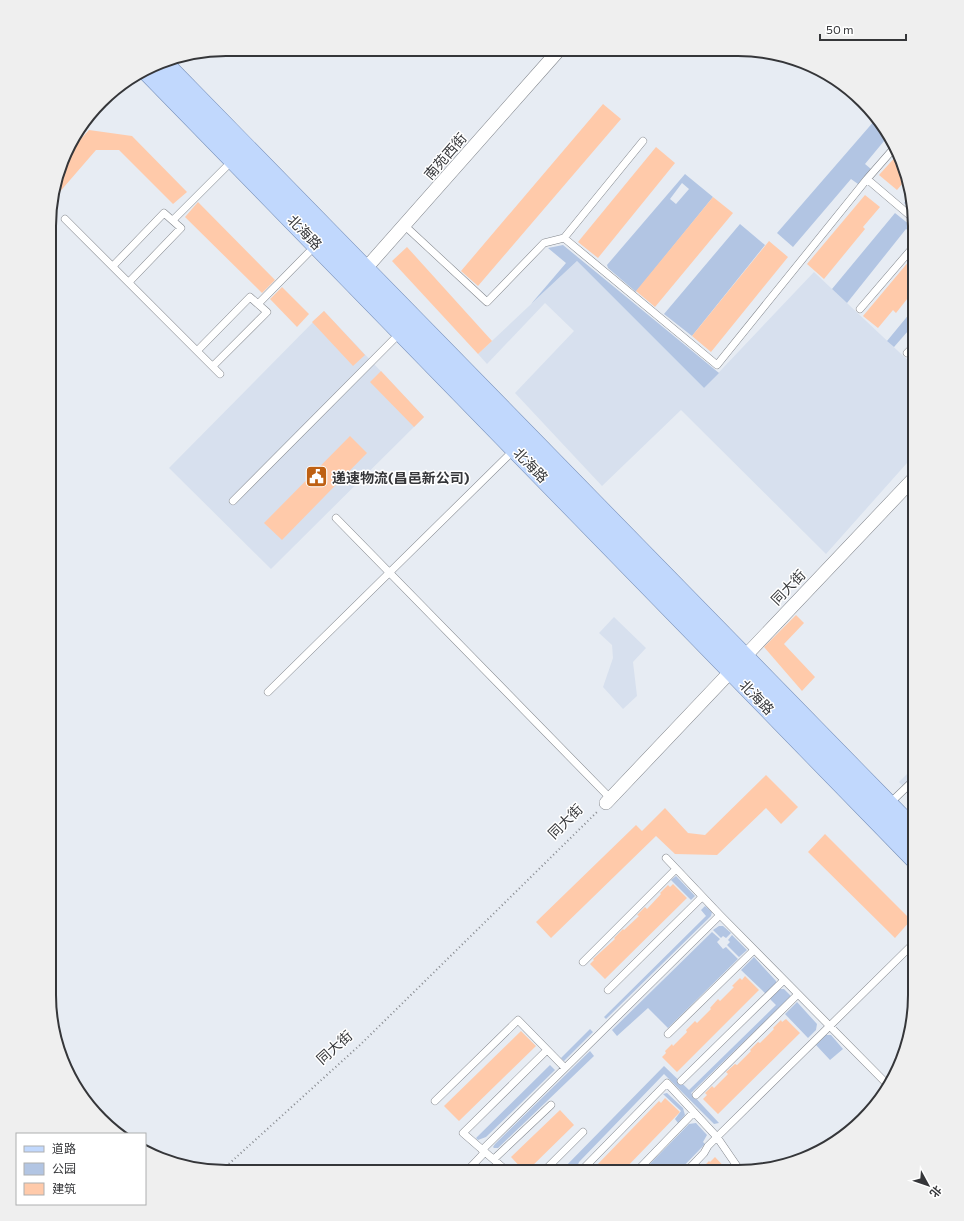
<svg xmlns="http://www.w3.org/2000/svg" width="964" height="1221" viewBox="0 0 964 1221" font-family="Commissioner,'Noto Sans SC',sans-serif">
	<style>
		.built { fill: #d7e0ee }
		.green { fill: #b2c5e3; fill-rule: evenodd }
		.building { fill: #ffcaaa }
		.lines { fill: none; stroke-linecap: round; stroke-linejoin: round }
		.lane-casing { stroke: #81858b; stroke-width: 8 }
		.street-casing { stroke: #81858b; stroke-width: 14 }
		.primary-casing { stroke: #758eb8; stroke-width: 22 }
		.path { stroke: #86898e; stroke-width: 2; stroke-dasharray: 1 3; stroke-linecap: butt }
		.lane { stroke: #fff; stroke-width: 7 }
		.street { stroke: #fff; stroke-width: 13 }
		.primary { stroke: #c1d8fd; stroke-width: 21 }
		.labels { text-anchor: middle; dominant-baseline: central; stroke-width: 3; stroke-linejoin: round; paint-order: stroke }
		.street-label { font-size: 14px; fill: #353639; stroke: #fff }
		.poi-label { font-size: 14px; font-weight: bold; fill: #353639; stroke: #fff; text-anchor: start }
		.rim { fill: none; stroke: #353639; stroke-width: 2 }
	</style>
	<rect width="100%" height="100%" fill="#e7ecf3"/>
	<!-- built -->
	<path class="built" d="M 577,261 L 704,388 L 814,272 L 915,367 L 915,454 L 826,554 L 681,410 L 602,486 L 515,393 L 574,331 L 545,303 L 487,364 L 478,354 Z
		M 324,311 L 424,417 L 271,569 L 169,468 Z
		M 614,617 L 646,648 L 633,662 L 637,696 L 623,709 L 603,687 L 613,658 L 612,645 L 599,633 Z
		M 915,766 L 915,798 L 899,782 Z"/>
	<!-- green -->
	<path class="green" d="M 875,120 L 889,135 L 865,164 L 871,169 L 858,184 L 851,179 L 793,247 L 777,233 Z
		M 685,174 L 713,197 L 636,292 L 608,268 L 607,265 ZM 682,183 L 689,189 L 676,204 L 670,199 Z
		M 911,194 L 913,211 L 904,203 Z
		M 895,213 L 915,229 L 915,236 L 906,229 L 847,303 L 832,289 Z
		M 740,224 L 765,245 L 692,336 L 664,314 Z
		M 563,245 L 719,373 L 704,388 L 577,261 L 531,304 L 566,263 L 548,248 Z
		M 915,307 L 915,323 L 894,347 L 887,341 Z
		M 676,876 L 695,896 L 691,900 L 671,880 Z
		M 705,906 L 712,912 L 711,916 L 606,1019 L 604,1017 L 706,916 L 701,910 Z
		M 719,926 L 723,926 L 731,933 L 726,938 L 723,936 L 721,938 L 713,930 Z
		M 712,932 L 720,939 L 717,942 L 723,949 L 726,947 L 738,959 L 668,1028 L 648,1008 L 617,1036 L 612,1030 Z
		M 732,935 L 747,950 L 739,957 L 727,945 L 730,942 L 728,940 Z
		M 754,957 L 776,981 L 776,984 L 766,994 L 741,970 Z
		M 779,989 L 784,989 L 791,996 L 691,1093 L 719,1123 L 714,1124 L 664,1074 L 579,1162 L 577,1167 L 572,1172 L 560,1172 L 664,1066 L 689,1090 L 776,1005 L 770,999 Z
		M 797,1002 L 817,1024 L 816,1030 L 808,1038 L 785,1014 Z
		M 590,1029 L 593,1032 L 564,1061 L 561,1058 Z
		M 826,1035 L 831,1035 L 843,1049 L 830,1060 L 816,1045 Z
		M 590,1051 L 594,1056 L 498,1148 L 494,1148 L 493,1147 L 495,1144 Z
		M 550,1065 L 555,1070 L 486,1137 L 478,1140 L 476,1138 Z
		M 667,1093 L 683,1108 L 685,1115 L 678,1123 L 675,1119 L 681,1111 L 663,1094 Z
		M 696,1123 L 707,1135 L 703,1142 L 705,1144 L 678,1172 L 642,1172 L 689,1124 Z"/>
	<!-- building -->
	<path class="building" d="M 603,104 L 621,119 L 478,286 L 461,271 Z
		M 89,130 L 132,136 L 187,192 L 173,204 L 119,150 L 96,150 L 51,202 L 67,154 Z
		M 656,147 L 675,163 L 598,258 L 578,242 Z
		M 898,154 L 908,177 L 897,190 L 879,175 Z
		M 865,195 L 880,207 L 863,227 L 865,229 L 824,279 L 807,264 Z
		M 713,197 L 733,213 L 655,307 L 636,291 Z
		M 198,202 L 275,280 L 262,293 L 185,217 Z
		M 769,241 L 788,257 L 711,352 L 692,336 Z
		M 407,247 L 492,341 L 478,354 L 392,261 Z
		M 915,254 L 915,289 L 896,313 L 893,310 L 878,328 L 863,316 Z
		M 282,287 L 309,314 L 297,327 L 270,299 Z
		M 324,311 L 365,355 L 353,366 L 312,322 Z
		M 381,371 L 424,417 L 414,427 L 370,382 Z
		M 350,436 L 367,453 L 282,540 L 264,523 Z
		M 796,615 L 804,623 L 784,644 L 815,677 L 802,691 L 764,647 Z
		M 766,775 L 798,807 L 781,824 L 766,808 L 717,855 L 675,854 L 656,836 L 551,938 L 536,922 L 636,825 L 642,831 L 665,808 L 688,833 L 705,835 Z
		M 825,834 L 911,920 L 895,938 L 808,852 Z
		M 673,884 L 687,898 L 605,979 L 590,964 L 594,960 L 593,959 L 615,939 L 614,938 L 623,929 L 624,930 L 639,916 L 637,915 L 645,907 L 647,909 L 661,894 L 660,893 L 668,885 L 670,887 Z
		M 745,976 L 759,990 L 677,1072 L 662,1057 L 666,1053 L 665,1051 L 672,1044 L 673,1046 L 687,1032 L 686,1030 L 695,1021 L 697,1023 L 711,1009 L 710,1008 L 718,999 L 720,1001 L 734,987 L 732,986 L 740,978 L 742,980 Z
		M 786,1019 L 800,1033 L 718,1114 L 703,1099 L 707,1095 L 705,1093 L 712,1086 L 714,1088 L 728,1074 L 726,1072 L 735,1064 L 737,1065 L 751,1051 L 750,1050 L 758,1042 L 760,1043 L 774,1029 L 773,1028 L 781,1020 L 782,1022 Z
		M 521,1031 L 536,1046 L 459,1121 L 444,1106 Z
		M 665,1098 L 680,1112 L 622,1172 L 600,1172 L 595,1167 L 659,1101 L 661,1103 Z
		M 560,1110 L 574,1125 L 526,1172 L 525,1172 L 511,1157 Z
		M 715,1157 L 729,1172 L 698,1172 L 709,1161 L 710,1162 Z"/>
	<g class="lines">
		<defs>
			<path id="lane" d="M 867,179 L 895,147
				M 65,219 L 220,374
				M 173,220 L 232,161
				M 404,225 L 487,302 L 544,243 L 564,238 L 717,365 L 867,179 L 914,219
				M 564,238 L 643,141
				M 113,266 L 164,213 L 181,228 L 129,282
				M 258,304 L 315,246
				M 860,309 L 915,245
				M 197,351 L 250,297 L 267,312 L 213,366
				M 907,353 L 915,345
				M 233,501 L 400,333
				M 336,518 L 610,798
				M 268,692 L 514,450
				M 889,804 L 915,779
				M 666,858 L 720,915 L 889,1086
				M 583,962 L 676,869
				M 608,990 L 702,897
				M 668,1034 L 754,950
				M 681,1081 L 784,980
				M 696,1095 L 798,994
				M 435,1101 L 518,1020 L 565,1068
				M 482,1150 L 720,915
				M 494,1159 L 551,1105
				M 466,1172 L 485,1152
				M 508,1172 L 463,1133 L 547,1050
				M 543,1172 L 583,1132
				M 580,1172 L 667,1083 L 717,1137 L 915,942
				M 636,1172 L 694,1112
				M 686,1172 L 704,1153 L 708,1146 L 717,1137 L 741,1172"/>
			<path id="street" d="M 360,275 L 559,50
				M 606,803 L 915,477"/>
			<path id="primary" d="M 162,63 L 915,833
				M 148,71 L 915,858"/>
		</defs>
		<!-- lane casing -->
		<use href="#lane" class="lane-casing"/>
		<!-- street casing -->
		<use href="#street" class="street-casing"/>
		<!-- primary casing -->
		<use href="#primary" class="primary-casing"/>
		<!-- path -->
		<path class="path" d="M 220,1172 L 361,1044 L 598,811"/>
		<!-- lane -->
		<use href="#lane" class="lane"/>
		<!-- street -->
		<use href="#street" class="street"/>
		<!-- primary -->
		<use href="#primary" class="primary"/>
	</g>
	<!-- icons -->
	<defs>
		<symbol id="civic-square" viewBox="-11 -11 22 22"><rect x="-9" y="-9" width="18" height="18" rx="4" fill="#be6013" stroke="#fff"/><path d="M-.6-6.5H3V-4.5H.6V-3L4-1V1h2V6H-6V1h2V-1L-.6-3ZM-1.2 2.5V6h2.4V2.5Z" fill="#fff"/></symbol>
	</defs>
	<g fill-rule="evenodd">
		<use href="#civic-square" x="304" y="464" width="25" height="25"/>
	</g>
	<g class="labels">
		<!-- street labels -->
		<g class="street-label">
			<text transform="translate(445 156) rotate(-49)">南苑西街</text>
			<text transform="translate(305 232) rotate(46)">北海路</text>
			<text transform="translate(531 465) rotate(46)">北海路</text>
			<text transform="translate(788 587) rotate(-46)">同大街</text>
			<text transform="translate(757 697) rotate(46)">北海路</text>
			<text transform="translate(565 821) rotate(-45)">同大街</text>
			<text transform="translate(334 1047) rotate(-42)">同大街</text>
		</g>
		<!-- poi labels -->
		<g class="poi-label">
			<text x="332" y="477">递速物流(昌邑新公司)</text>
		</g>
	</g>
	<!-- crop -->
	<path d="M0 0H964V1221H0ZM226 56H738A170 170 0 0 1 908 226V995A170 170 0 0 1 738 1165H226A170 170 0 0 1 56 995V226A170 170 0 0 1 226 56Z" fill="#efefef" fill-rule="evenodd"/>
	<path class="rim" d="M226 56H738A170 170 0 0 1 908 226V995A170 170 0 0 1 738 1165H226A170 170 0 0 1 56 995V226A170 170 0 0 1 226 56Z"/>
	<!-- legend -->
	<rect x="16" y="1133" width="130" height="72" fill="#ffffff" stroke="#aeafb0"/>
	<rect x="24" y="1146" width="20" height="6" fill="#c1d8fd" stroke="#aeafb0"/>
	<text x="52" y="1153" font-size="12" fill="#353639">道路</text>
	<rect x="24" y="1163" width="20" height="12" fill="#b2c5e3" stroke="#aeafb0"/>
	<text x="52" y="1173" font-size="12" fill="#353639">公园</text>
	<rect x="24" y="1183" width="20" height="12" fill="#ffcaaa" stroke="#aeafb0"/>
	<text x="52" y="1193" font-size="12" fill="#353639">建筑</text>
	<!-- north arrow -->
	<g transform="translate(928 1185) rotate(130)" stroke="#ffffff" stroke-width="3" paint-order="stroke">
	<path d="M0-3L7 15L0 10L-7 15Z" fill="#353639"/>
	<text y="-6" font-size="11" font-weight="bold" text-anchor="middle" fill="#353639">北</text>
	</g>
	<!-- scale -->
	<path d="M820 34v6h86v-6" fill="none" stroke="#353639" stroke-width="2"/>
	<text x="826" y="34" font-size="12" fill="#353639" stroke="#ffffff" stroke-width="3" paint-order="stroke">50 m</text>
</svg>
